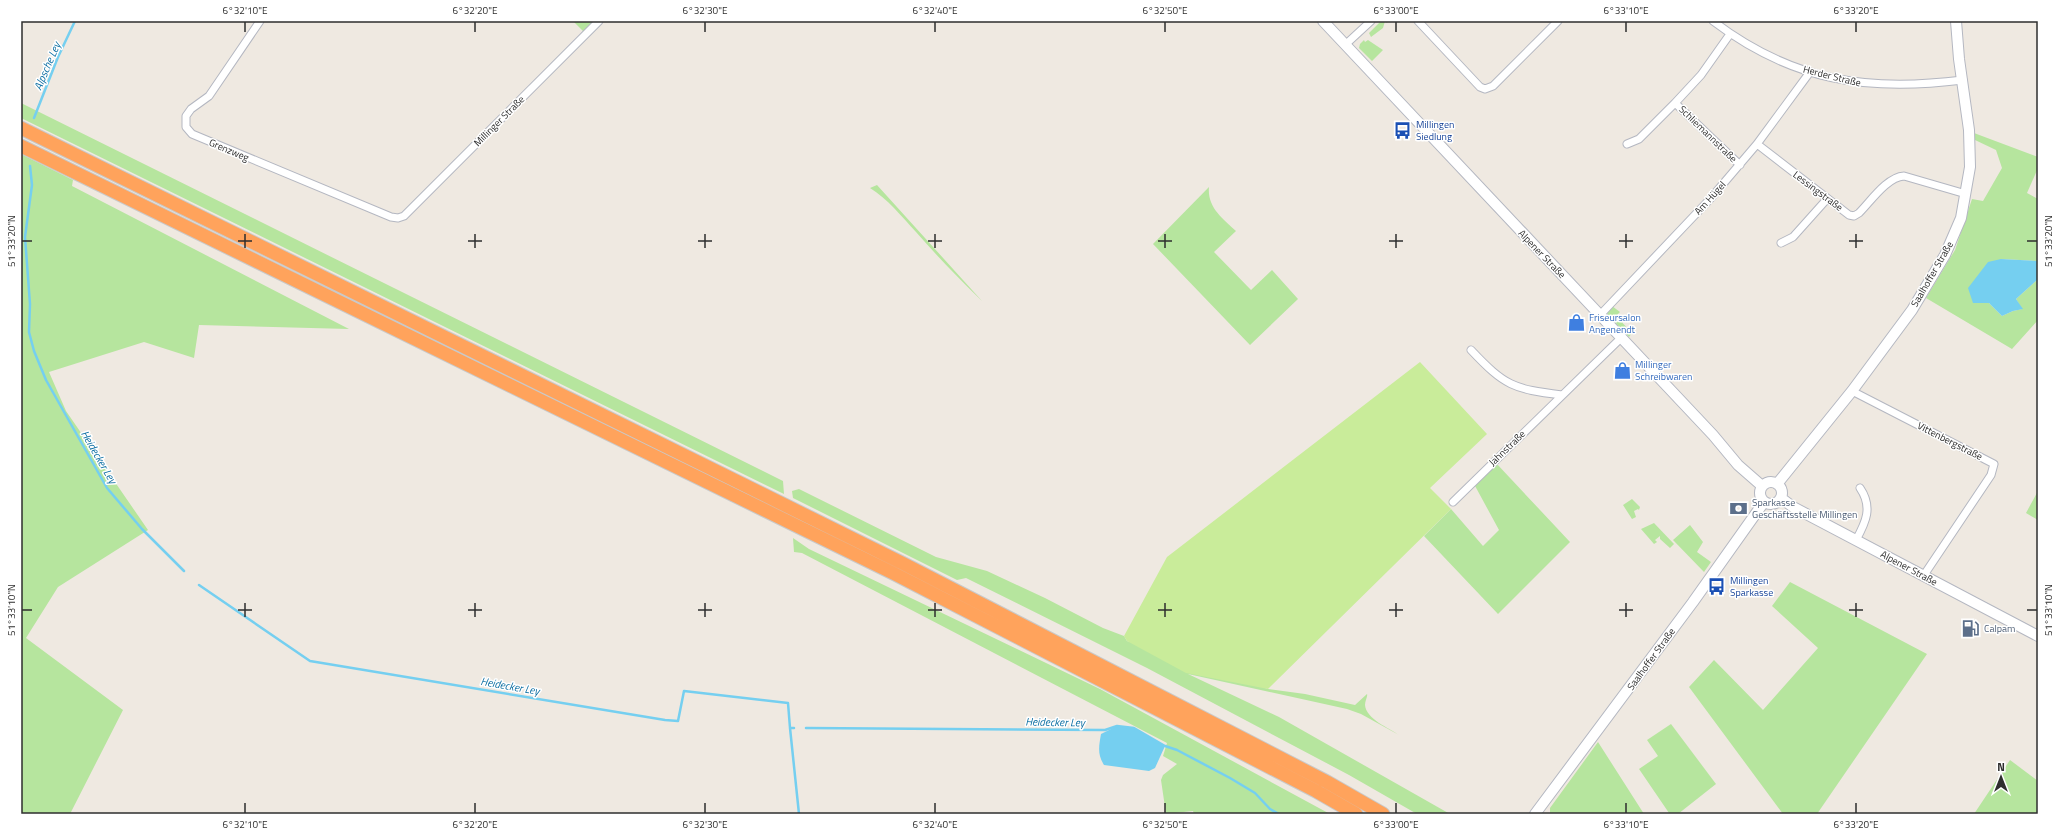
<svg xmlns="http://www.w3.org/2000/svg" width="2059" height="835" viewBox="0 0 2059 835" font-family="'Titillium Web',sans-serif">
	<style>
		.green { fill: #b6e59e }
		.pitch { fill: #c9ec9a }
		.water { fill: #75cff0 }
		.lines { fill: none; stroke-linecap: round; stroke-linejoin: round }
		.stream { stroke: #75cff0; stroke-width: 2.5 }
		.street-casing { stroke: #b4b7c1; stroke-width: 9 }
		.secondary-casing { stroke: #b4b7c1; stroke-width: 12 }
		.highway-casing { stroke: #c9c9c9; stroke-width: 15 }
		.street { stroke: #fff; stroke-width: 7 }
		.secondary { stroke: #fff; stroke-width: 10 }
		.highway { stroke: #ffa35c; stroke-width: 13 }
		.ticks { fill: none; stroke: #2e2e2e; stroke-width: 1.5 }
		.labels { text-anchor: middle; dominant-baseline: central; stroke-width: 3; stroke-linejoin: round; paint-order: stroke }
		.street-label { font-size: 10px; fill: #2e2e2e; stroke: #fff }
		.transit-label { font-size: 10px; fill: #164399; stroke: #fff; text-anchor: start }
		.shop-label { font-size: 10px; fill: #366cbe; stroke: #fff; text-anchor: start }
		.service-label { font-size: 10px; fill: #4e5e75; stroke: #fff; text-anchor: start }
		.water-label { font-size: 11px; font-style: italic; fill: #0d6fa3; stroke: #fff }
		.neatline { fill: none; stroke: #2e2e2e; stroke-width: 1.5 }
		.ticks-label { font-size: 10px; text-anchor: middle; fill: #2e2e2e }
	</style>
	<rect width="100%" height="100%" fill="#efe9e1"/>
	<!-- green -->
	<path class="green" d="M 573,21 L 599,21 L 586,34 Z
		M 1381,21 L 1388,21 L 1387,23 L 1385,21 L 1383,28 L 1371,37 L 1369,33 Z
		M 1364,40 L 1365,42 L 1368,40 L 1383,50 L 1372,61 L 1359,48 L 1360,44 Z
		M 21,103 L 783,481 L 784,494 L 21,118 Z
		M 1974,133 L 2038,157 L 2038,168 L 2027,193 L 2038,199 L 2038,261 L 2001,259 L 1989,303 L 2002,316 L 2013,311 L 2022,309 L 2016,299 L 2038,279 L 2038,320 L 2012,349 L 1926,298 L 1955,250 L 1972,199 L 1983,201 L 2002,168 L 1996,150 L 1975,140 Z
		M 21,154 L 73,180 L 72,186 L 349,329 L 199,325 L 194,358 L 144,342 L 49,372 L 66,411 L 148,530 L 58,587 L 26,638 L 123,710 L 70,814 L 21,814 Z
		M 877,185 L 982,301 C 959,279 937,256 916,232 C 902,217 888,199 870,188 Z
		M 1209,187 C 1207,207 1222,218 1236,231 L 1214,252 L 1251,290 L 1272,270 L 1298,299 L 1250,345 L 1153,244 Z
		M 1612,306 L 1620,312 L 1616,316 L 1632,333 L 1629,337 L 1607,314 Z
		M 1496,463 L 1570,542 L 1498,614 L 1424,536 L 1451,509 L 1483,546 L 1499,530 L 1474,484 Z
		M 799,489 L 936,557 L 987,571 L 1045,598 L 1103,628 L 1124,636 L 1127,641 L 1268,689 L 1305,694 L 1355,705 L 1367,694 C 1368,696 1365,701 1365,705 C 1366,719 1389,728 1399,735 L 1361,714 L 1347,709 L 1188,674 L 1279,717 L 1450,814 L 1417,814 L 1349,775 L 1147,668 L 966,578 L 957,580 L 793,498 L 792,491 Z
		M 2038,491 L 2038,520 L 2026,513 Z
		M 1632,499 L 1640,507 L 1639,510 L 1638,509 L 1634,511 L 1636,517 L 1632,519 L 1623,505 Z
		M 1654,523 L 1674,544 L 1670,548 L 1660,539 L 1660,536 L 1655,540 L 1657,542 L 1654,544 L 1641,529 Z
		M 1690,525 L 1703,542 L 1697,552 L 1711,562 L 1704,572 L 1673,540 Z
		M 793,538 L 809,549 L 1100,689 L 1330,814 L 1194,814 L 1193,811 L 1166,814 L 1161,780 L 1163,775 L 1177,764 L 1163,756 L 1167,743 L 802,553 L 794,552 Z
		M 1790,582 L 1927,654 L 1817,814 L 1783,814 L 1689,687 L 1714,660 L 1763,710 L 1818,648 L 1772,606 Z
		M 1671,724 L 1716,784 L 1678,814 L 1669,813 L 1639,769 L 1658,756 L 1647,740 Z
		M 1598,742 L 1644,814 L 1550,814 L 1550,808 Z
		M 2010,760 L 2038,781 L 2038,814 L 1974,814 Z"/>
	<!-- pitch -->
	<path class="pitch" d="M 1420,362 L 1487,434 L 1430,488 L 1451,509 L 1268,689 L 1186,673 L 1127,641 L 1124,636 L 1167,557 Z"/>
	<!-- water -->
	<path class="water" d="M 2001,259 L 2038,261 L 2038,279 L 2016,299 L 2023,309 L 2013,311 L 2002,316 L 1989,303 L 1973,303 L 1968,288 L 1988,262 Z
		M 1117,726 L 1134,728 L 1165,746 L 1155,768 L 1149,771 L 1104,765 C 1097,754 1099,746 1101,734 Z"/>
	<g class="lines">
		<!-- stream -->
		<path class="stream" d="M 34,118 L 58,57 L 75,21
			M 30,166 L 32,185 L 25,237 L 30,304 L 29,332 L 34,351 L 46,380 L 107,488 L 142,529 L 184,571
			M 199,585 L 310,661 L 665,720 L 678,721 L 684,691 L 788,703 L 790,728 L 794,728
			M 790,728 L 799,814
			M 806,728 L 1105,730 L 1117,726 L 1134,728 L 1165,746 L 1177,750 L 1230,778 L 1255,793 L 1270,809 L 1279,814"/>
		<defs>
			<path id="street" d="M 260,21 L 209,96 L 191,109 L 186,116 L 186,127 L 192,134 L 391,217 L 398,218 L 404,216 L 599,21
				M 1418,21 L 1480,87 L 1485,89 L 1493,86 L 1558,21
				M 1713,21 C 1792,81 1866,92 1963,80
				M 1730,34 L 1701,75 L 1675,103 L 1740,165
				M 1345,45 L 1371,21
				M 1627,144 L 1639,139 L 1675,103
				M 1757,144 L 1849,215 L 1854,216 L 1859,213 C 1871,201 1887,177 1904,176 L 1966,194
				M 1781,243 L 1793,237 L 1827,199
				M 1600,315 L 1711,198 L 1757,144 L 1810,72
				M 1471,350 C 1505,386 1513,389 1562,395
				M 1852,391 L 1994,464 L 1991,475 L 1924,575
				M 1453,502 L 1621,338
				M 1856,540 C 1866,522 1873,507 1860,488"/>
			<path id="secondary" d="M 1323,21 L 1713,435 L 1738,465 L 1762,486
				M1760 493a11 11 0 1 1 22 0a11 11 0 1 1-22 0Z
				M 1777,484 L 1852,391 L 1912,310 L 1945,255 L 1961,218 L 1970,167 L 1969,130 L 1959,59 L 1956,21
				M 1781,498 L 1793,507 L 2038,636
				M 1535,814 L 1693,602 L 1764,502"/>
			<path id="highway" d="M 21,128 L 902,563 L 1327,782 L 1383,814
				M 21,146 L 893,573 L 1316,791 L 1356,814"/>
		</defs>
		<!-- street casing -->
		<use href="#street" class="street-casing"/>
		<!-- secondary casing -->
		<use href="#secondary" class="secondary-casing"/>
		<!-- highway casing -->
		<use href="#highway" class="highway-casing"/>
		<!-- street -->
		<use href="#street" class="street"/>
		<!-- secondary -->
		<use href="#secondary" class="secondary"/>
		<!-- highway -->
		<use href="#highway" class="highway"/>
	</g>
	<!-- ticks -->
	<path class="ticks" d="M 245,22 L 245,32M 475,22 L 475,32M 705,22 L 705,32M 935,22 L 935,32M 1165,22 L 1165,32M 1396,22 L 1396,32M 1626,22 L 1626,32M 1856,22 L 1856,32M 245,234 L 245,248M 475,234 L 475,248M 705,234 L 705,248M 935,234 L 935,248M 1165,234 L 1165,248M 1396,234 L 1396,248M 1626,234 L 1626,248M 1856,234 L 1856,248M 22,241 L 32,241M 238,241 L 252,241M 468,241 L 482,241M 698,241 L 712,241M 928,241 L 942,241M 1158,241 L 1172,241M 1389,241 L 1403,241M 1619,241 L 1633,241M 1849,241 L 1863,241M 2027,241 L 2037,241M 245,603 L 245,617M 475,603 L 475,617M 705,603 L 705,617M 935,603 L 935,617M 1165,603 L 1165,617M 1396,603 L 1396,617M 1626,603 L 1626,617M 1856,603 L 1856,617M 22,610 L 32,610M 238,610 L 252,610M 468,610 L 482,610M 698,610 L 712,610M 928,610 L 942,610M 1158,610 L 1172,610M 1389,610 L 1403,610M 1619,610 L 1633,610M 1849,610 L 1863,610M 2027,610 L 2037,610M 245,803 L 245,813M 475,803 L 475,813M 705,803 L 705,813M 935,803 L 935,813M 1165,803 L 1165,813M 1396,803 L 1396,813M 1626,803 L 1626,813M 1856,803 L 1856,813"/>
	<!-- icons -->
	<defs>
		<symbol id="bus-bare" viewBox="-9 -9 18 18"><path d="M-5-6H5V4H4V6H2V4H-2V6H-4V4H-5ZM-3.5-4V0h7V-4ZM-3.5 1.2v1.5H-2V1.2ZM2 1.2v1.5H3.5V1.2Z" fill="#1a4fb4" stroke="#fff" stroke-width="2.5" paint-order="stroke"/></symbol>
		<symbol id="shop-bare" viewBox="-9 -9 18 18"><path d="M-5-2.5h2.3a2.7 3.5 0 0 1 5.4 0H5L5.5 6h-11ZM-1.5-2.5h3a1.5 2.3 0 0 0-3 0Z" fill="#3f7fe0" stroke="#fff" stroke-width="2.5" paint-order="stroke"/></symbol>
		<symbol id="bank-bare" viewBox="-9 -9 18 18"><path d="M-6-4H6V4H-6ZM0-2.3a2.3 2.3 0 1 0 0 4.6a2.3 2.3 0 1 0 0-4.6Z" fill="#5c6f8a" stroke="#fff" stroke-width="2.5" paint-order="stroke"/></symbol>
		<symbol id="fuel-bare" viewBox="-9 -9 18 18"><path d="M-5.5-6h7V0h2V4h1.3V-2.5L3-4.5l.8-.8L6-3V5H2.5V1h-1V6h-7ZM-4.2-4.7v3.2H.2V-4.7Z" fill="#5c6f8a" stroke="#fff" stroke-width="2.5" paint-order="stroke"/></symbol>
	</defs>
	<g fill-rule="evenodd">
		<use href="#bus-bare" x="1390" y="118" width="25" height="25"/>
		<use href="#shop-bare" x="1564" y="310" width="25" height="25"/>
		<use href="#shop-bare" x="1610" y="358" width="25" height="25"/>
		<use href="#bank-bare" x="1726" y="496" width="25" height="25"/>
		<use href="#bus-bare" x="1704" y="574" width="25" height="25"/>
		<use href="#fuel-bare" x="1958" y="616" width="25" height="25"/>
	</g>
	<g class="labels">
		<!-- street labels -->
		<g class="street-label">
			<text transform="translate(1832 76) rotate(14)">Herder Straße</text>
			<text transform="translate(499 121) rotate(-45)">Millinger Straße</text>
			<text transform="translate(1708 134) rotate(44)">Schliemannstraße</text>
			<text transform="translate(229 150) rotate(23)">Grenzweg</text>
			<text transform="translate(1818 191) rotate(37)">Lessingstraße</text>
			<text transform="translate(1710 198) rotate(-48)">Am Hügel</text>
			<text transform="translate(1542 254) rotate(46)">Alpener Straße</text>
			<text transform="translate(1932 274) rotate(-60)">Saalhoffer Straße</text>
			<text transform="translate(1950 441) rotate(27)">Vittenbergstraße</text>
			<text transform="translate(1507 448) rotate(-44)">Jahnstraße</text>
			<text transform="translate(1909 568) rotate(28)">Alpener Straße</text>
			<text transform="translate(1651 659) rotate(-54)">Saalhoffer Straße</text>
		</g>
		<!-- transit labels -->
		<g class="transit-label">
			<text x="1416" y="124">Millingen<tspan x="1416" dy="12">Siedlung</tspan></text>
			<text x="1730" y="580">Millingen<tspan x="1730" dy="12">Sparkasse</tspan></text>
		</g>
		<!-- shop labels -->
		<g class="shop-label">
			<text x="1589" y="317">Friseursalon<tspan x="1589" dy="12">Angenendt</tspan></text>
			<text x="1635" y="364">Millinger<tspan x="1635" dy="12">Schreibwaren</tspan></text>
		</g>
		<!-- service labels -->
		<g class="service-label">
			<text x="1752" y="502">Sparkasse<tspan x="1752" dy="12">Geschäftsstelle Millingen</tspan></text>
			<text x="1984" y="628">Calpam</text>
		</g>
		<!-- water labels -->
		<g class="water-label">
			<text transform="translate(47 66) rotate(-67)">Alpsche Ley</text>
			<text transform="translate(99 457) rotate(60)">Heidecker Ley</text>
			<text transform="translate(510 686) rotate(10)">Heidecker Ley</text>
			<text transform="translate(1055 722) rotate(1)">Heidecker Ley</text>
		</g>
	</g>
	<!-- border -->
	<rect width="2059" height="835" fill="none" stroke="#ffffff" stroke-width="44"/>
	<!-- north arrow -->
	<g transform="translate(2001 777)" stroke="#ffffff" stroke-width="3" paint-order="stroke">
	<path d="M0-3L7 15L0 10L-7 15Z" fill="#2e2e2e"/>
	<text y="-6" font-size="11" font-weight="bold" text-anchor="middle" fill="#2e2e2e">N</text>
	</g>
	<rect x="22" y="22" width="2015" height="791" class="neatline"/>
	<g class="ticks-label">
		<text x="245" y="14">6°32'10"E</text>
		<text x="475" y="14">6°32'20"E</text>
		<text x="705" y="14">6°32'30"E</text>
		<text x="935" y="14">6°32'40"E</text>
		<text x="1165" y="14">6°32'50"E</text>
		<text x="1396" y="14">6°33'00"E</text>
		<text x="1626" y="14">6°33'10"E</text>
		<text x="1856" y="14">6°33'20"E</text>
		<text transform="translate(11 241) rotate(-90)" y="4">51°33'20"N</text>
		<text transform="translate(2048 241) rotate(-90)" y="4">51°33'20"N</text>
		<text transform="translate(11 610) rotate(-90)" y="4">51°33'10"N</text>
		<text transform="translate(2048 610) rotate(-90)" y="4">51°33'10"N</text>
		<text x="245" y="828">6°32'10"E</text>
		<text x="475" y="828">6°32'20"E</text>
		<text x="705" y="828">6°32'30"E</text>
		<text x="935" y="828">6°32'40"E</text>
		<text x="1165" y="828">6°32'50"E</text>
		<text x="1396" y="828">6°33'00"E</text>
		<text x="1626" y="828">6°33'10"E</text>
		<text x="1856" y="828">6°33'20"E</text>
	</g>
</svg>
